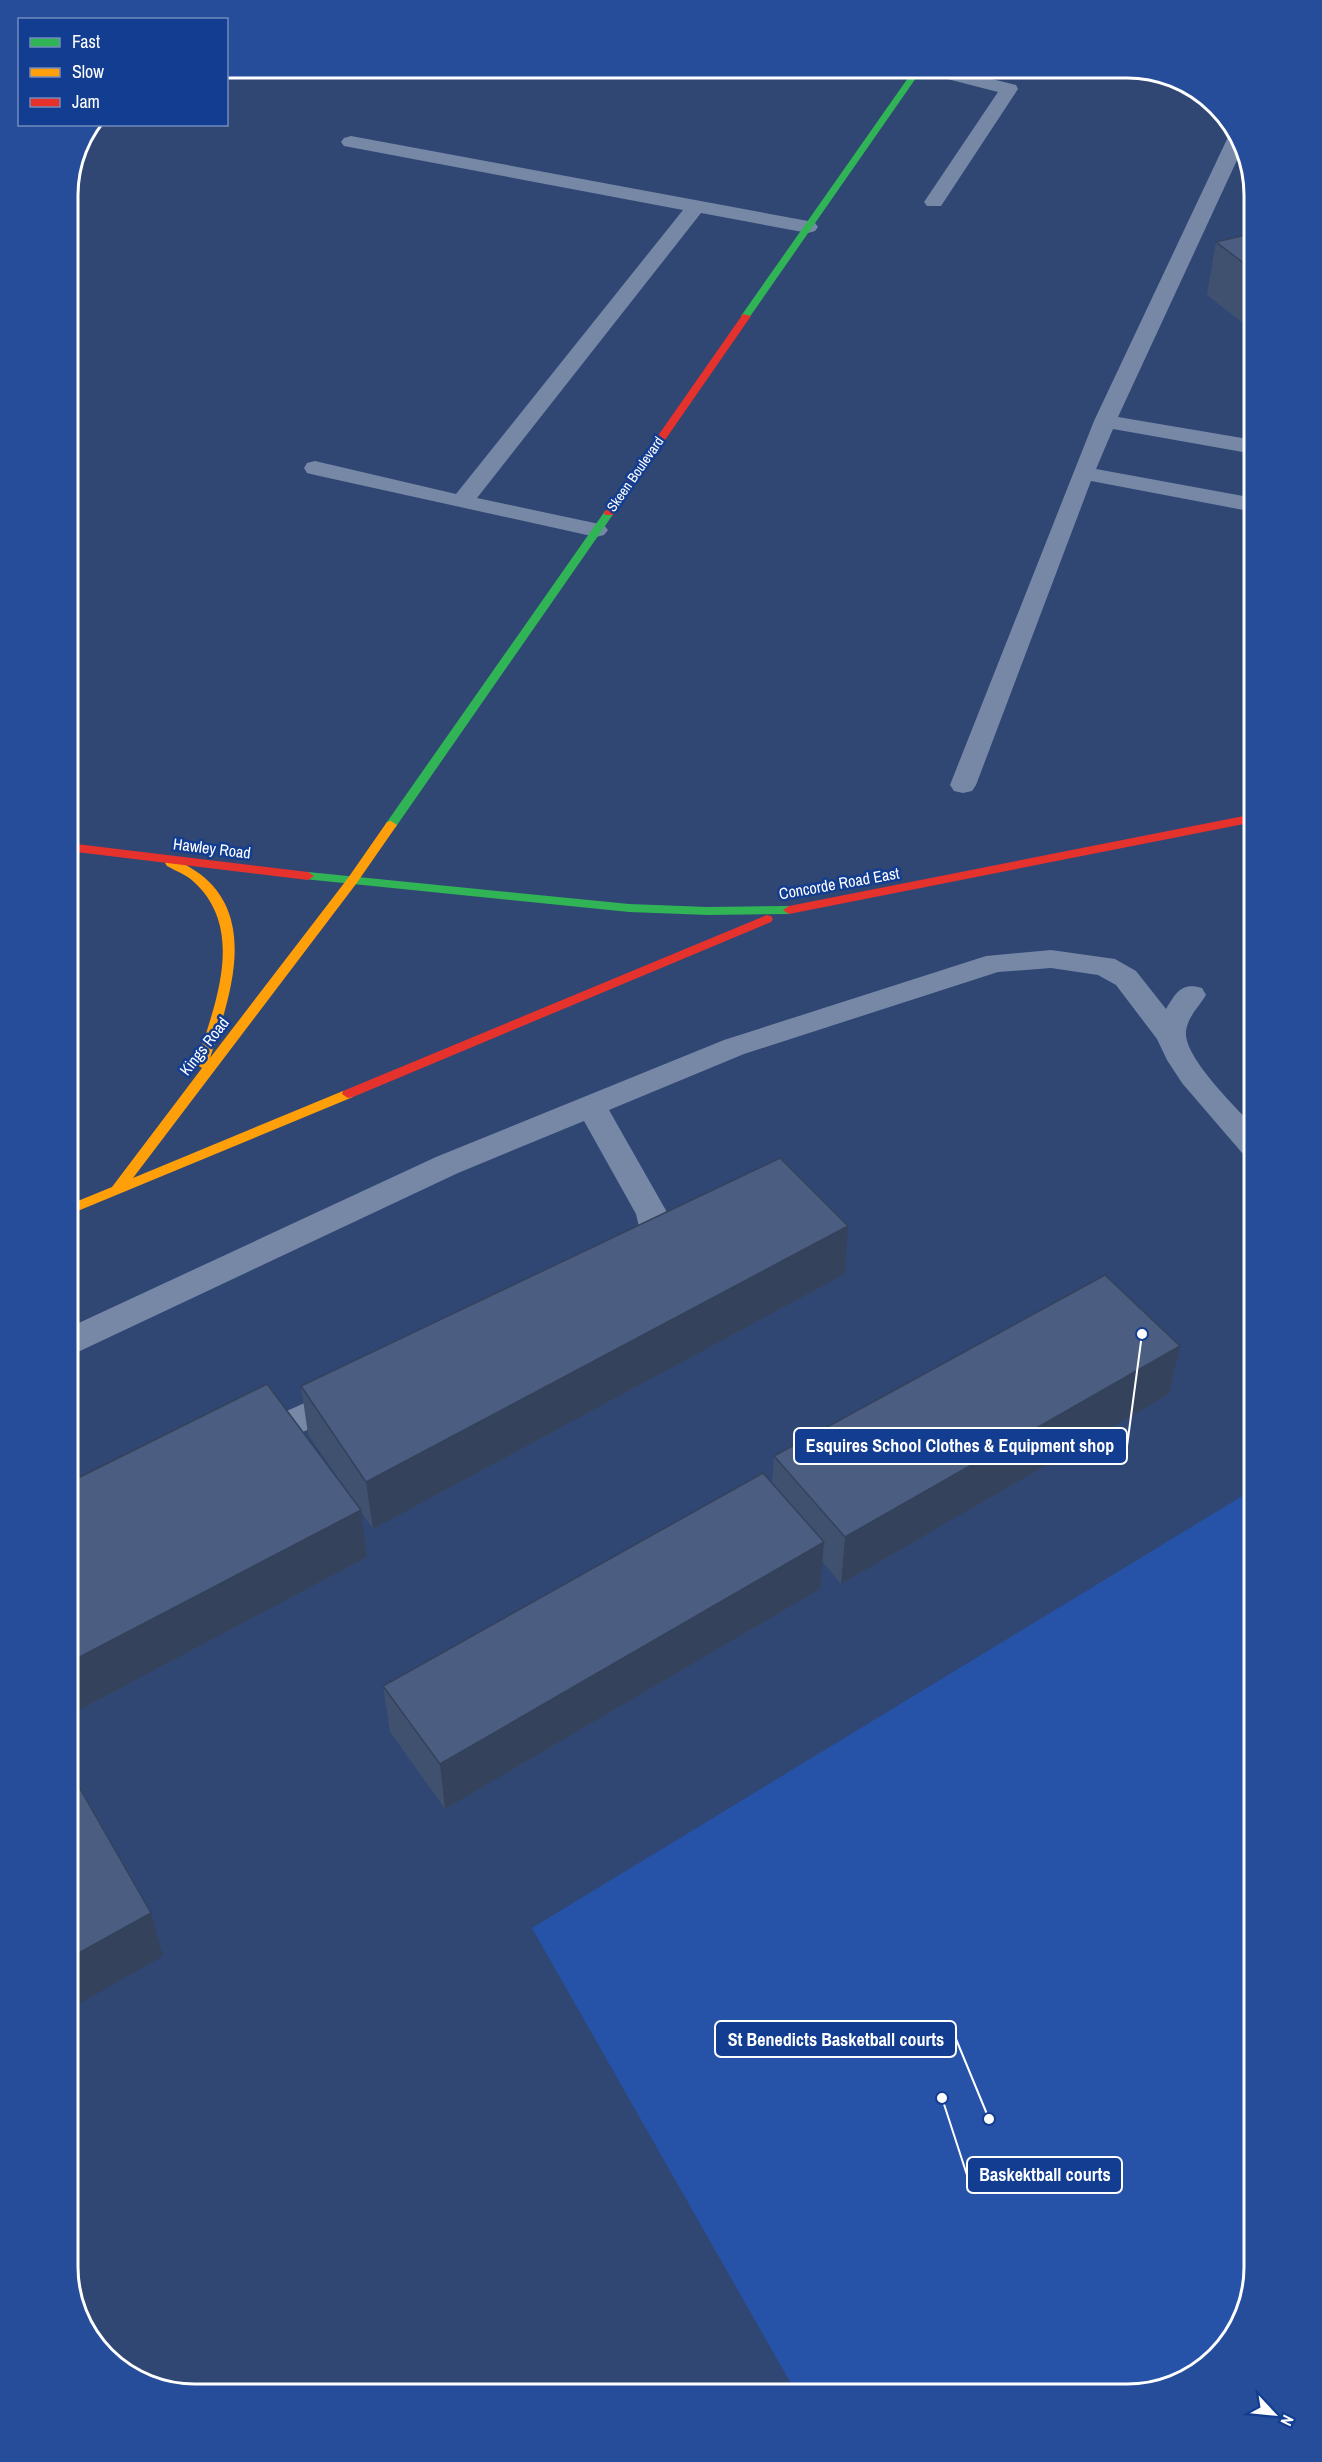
<svg xmlns="http://www.w3.org/2000/svg" width="1322" height="2462" viewBox="0 0 1322 2462" font-family="'Archivo Narrow',sans-serif">
	<style>
		.green { fill: #2653a8 }
		.lines { fill: none; stroke-linecap: round; stroke-linejoin: round }
		.lane { fill: #7788a7; fill-rule: evenodd }
		.fast { fill: #30b455; fill-rule: evenodd }
		.slow { fill: #ff9f0a; fill-rule: evenodd }
		.jam { fill: #e5322d; fill-rule: evenodd }
		.wall { fill: #405170 }
		.shaded-wall { fill: #34425b }
		.building { fill: #4b5e82; stroke: #34425b; stroke-width: 1.5 }
		.labels { text-anchor: middle; dominant-baseline: central; stroke-width: 5; stroke-linejoin: round; paint-order: stroke }
		.far-street-label { font-size: 14px; fill: #fff; stroke: #133d91 }
		.street-label { font-size: 16px; fill: #fff; stroke: #133d91 }
		.rim { fill: none; stroke: #fff; stroke-width: 3 }
		.leader { fill: none; stroke: #fff; stroke-width: 2 }
		.callout-dot { fill: #fff; stroke: #133d91; stroke-width: 2 }
		.callout { fill: #133d91; stroke: #fff; stroke-width: 2 }
		.callout-label { font-size: 18px; text-anchor: middle; font-weight: bold; fill: #fff }
	</style>
	<rect width="100%" height="100%" fill="#304774"/>
	<!-- green -->
	<path class="green" d="M 1254,1489 L 1254,2268 L 1233,2338 L 1176,2385 L 1127,2394 L 797,2394 L 532,1928 Z"/>
	<g class="lines">
		<!-- lane -->
		<path class="lane" d="M 918,68 L 948,68 L 1016,85 L 1018,89 L 941,206 L 927,206 L 924,202 L 998,92 L 920,72 Z
			M 1234,132 L 1244,145 L 1118,417 L 1254,440 L 1254,454 L 1113,429 L 1096,469 L 1254,498 L 1254,512 L 1091,481 L 976,785 L 972,791 L 963,793 L 954,791 L 950,785 L 1094,421 L 1228,137 Z
			M 351,136 L 808,221 L 815,223 L 818,227 L 815,231 L 808,233 L 701,213 L 477,498 L 604,525 L 608,530 L 604,535 L 596,537 L 315,475 L 307,473 L 304,468 L 307,463 L 315,461 L 456,494 L 683,210 L 344,146 L 341,142 L 344,138 Z
			M 1051,950 L 1115,959 L 1136,971 L 1166,1009 C 1176,993 1181,982 1202,988 L 1206,995 C 1199,1007 1188,1016 1186,1031 C 1183,1057 1237,1108 1254,1127 L 1254,1157 L 1243,1154 L 1182,1083 L 1167,1060 L 1157,1039 L 1116,985 L 1098,975 L 1051,968 L 998,972 L 744,1054 L 609,1110 L 668,1214 L 672,1231 L 654,1264 L 643,1268 L 632,1264 L 627,1256 L 640,1231 L 636,1214 L 584,1121 L 458,1173 L 80,1351 L 68,1354 L 68,1328 L 436,1157 L 724,1040 L 986,956 Z
			M 345,1385 L 357,1389 L 362,1398 L 357,1407 L 268,1448 L 256,1452 L 244,1448 L 239,1439 L 244,1430 Z"/>
		<!-- fast -->
		<path class="fast" d="M 915,68 L 923,68 L 749,318 L 743,318 L 741,316 Z
			M 609,510 L 614,513 L 395,828 L 387,828 L 385,825 L 387,822 L 605,511 Z
			M 308,872 L 629,904 L 708,907 L 789,906 L 795,910 L 789,914 L 708,915 L 629,912 L 304,879 L 302,876 Z"/>
		<!-- slow -->
		<path class="slow" d="M 391,821 L 397,825 L 356,884 L 133,1178 L 343,1091 L 353,1091 L 354,1094 L 353,1097 L 68,1215 L 68,1205 L 112,1187 L 202,1068 L 196,1064 C 214,1007 247,931 194,882 C 187,875 176,871 167,866 L 165,863 L 167,860 C 177,858 191,868 200,874 C 259,919 229,1000 210,1058 L 348,878 L 387,822 Z"/>
		<!-- jam -->
		<path class="jam" d="M 743,314 L 751,316 L 613,515 L 605,515 L 604,513 Z
			M 1254,814 L 1254,822 L 789,914 L 783,910 L 789,906 Z
			M 68,843 L 308,872 L 314,876 L 308,880 L 68,851 Z
			M 767,915 L 771,916 L 773,919 L 771,922 L 353,1097 L 348,1098 L 342,1094 L 343,1091 Z"/>
	</g>
	<!-- wall -->
	<path class="wall" d="M 1254,233 L 1254,332 L 1207,295 L 1216,242 Z
		M 845,1274 L 373,1529 L 361,1512 L 367,1557 L 68,1716 L 68,1483 L 349,1494 L 308,1434 L 301,1386 Z
		M 1169,1394 L 841,1584 L 822,1561 L 820,1589 L 445,1809 L 390,1732 L 383,1686 L 772,1484 L 774,1456 Z"/>
	<!-- shaded-wall -->
	<path class="shaded-wall" d="M 848,1226 L 845,1274 L 373,1529 L 366,1482 Z
		M 1180,1346 L 1169,1394 L 841,1584 L 845,1537 Z
		M 361,1510 L 367,1557 L 68,1716 L 68,1663 Z
		M 824,1542 L 820,1589 L 445,1809 L 440,1764 Z
		M 151,1913 L 163,1956 L 68,2010 L 68,1959 Z"/>
	<!-- building -->
	<path class="building" d="M 1254,233 L 1254,271 L 1216,242 Z
		M 780,1158 L 848,1226 L 366,1482 L 301,1386 Z
		M 1105,1275 L 1180,1346 L 845,1537 L 774,1456 Z
		M 267,1384 L 361,1510 L 68,1663 L 68,1483 Z
		M 763,1473 L 824,1542 L 440,1764 L 383,1686 Z
		M 79,1787 L 151,1913 L 68,1959 L 68,1793 Z"/>
	<g class="labels">
		<!-- far-street labels -->
		<g class="far-street-label">
			<text transform="translate(635 474) rotate(-55)">Skeen Boulevard</text>
		</g>
		<!-- street labels -->
		<g class="street-label">
			<text transform="translate(212 848) rotate(7)">Hawley Road</text>
			<text transform="translate(839 883) rotate(-10)">Concorde Road East</text>
			<text transform="translate(204 1046) rotate(-52)">Kings Road</text>
		</g>
	</g>
	<!-- crop -->
	<path d="M0 0H1322V2462H0ZM195 78H1127A117 117 0 0 1 1244 195V2267A117 117 0 0 1 1127 2384H195A117 117 0 0 1 78 2267V195A117 117 0 0 1 195 78Z" fill="#264d9a" fill-rule="evenodd"/>
	<path class="rim" d="M195 78H1127A117 117 0 0 1 1244 195V2267A117 117 0 0 1 1127 2384H195A117 117 0 0 1 78 2267V195A117 117 0 0 1 195 78Z"/>
	<!-- callouts -->
	<path class="leader" d="M1142 1334L1127 1446M989 2119L956 2039M942 2098L967 2175"/>
	<g class="callout-dot">
		<circle cx="1142" cy="1334" r="6"/>
		<circle cx="989" cy="2119" r="6"/>
		<circle cx="942" cy="2098" r="6"/>
	</g>
	<g class="callout">
		<rect x="794" y="1428" width="333" height="36" rx="6"/>
		<rect x="715" y="2021" width="241" height="36" rx="6"/>
		<rect x="967" y="2157" width="155" height="36" rx="6"/>
	</g>
	<g class="callout-label">
		<text x="960" y="1452">Esquires School Clothes &amp; Equipment shop</text>
		<text x="836" y="2046">St Benedicts Basketball courts</text>
		<text x="1045" y="2181">Baskektball courts</text>
	</g>
	<!-- legend -->
	<rect x="18" y="18" width="210" height="108" fill="#133d91" stroke="#718bbd" stroke-width="1.5"/>
	<rect x="30" y="38" width="30" height="9" fill="#30b455" stroke="#718bbd" stroke-width="1.5"/>
	<text x="72" y="48" font-size="18" fill="#ffffff">Fast</text>
	<rect x="30" y="68" width="30" height="9" fill="#ff9f0a" stroke="#718bbd" stroke-width="1.5"/>
	<text x="72" y="78" font-size="18" fill="#ffffff">Slow</text>
	<rect x="30" y="98" width="30" height="9" fill="#e5322d" stroke="#718bbd" stroke-width="1.5"/>
	<text x="72" y="108" font-size="18" fill="#ffffff">Jam</text>
	<!-- north arrow -->
	<g transform="translate(1274 2414) rotate(116)" stroke="#133d91" stroke-width="4.5" paint-order="stroke">
	<path d="M0-4.5L10 22L0 15L-10 22Z" fill="#ffffff"/>
	<text y="-9" font-size="16" font-weight="bold" text-anchor="middle" fill="#ffffff">N</text>
	</g>
</svg>
